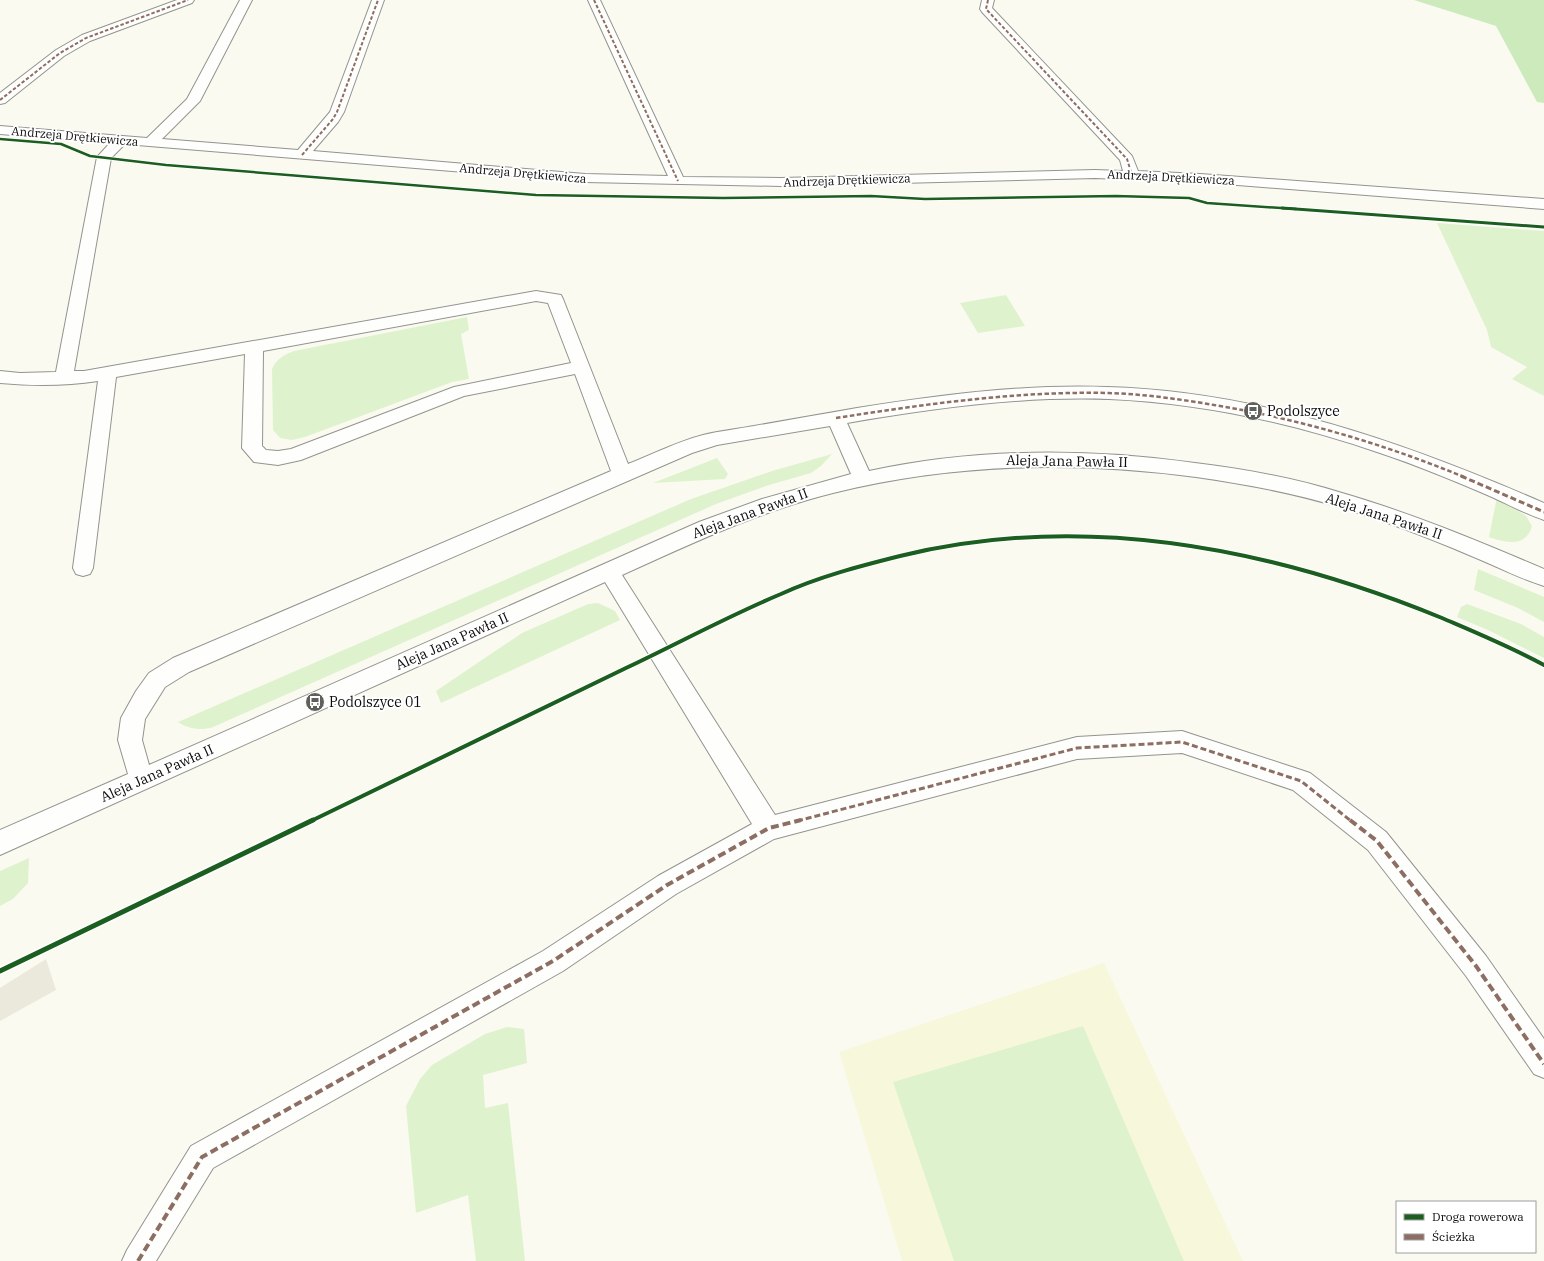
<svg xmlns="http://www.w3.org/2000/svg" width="1544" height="1261" viewBox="0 0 1544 1261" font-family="'IBM Plex Serif',serif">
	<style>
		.farmland { fill: #f7f8db }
		.green { fill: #dff2ce }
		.forest { fill: #cdeabc }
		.plaza { fill: #ebe9db }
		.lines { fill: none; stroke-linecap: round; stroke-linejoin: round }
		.minor-casing { stroke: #93938f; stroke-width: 2 }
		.minor { fill: #fefefd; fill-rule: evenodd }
		.quiet-far3 { stroke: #8d6e63; stroke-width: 2; stroke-dasharray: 3.5 2; stroke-linecap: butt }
		.quiet-far2 { stroke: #8d6e63; stroke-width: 2.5; stroke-dasharray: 4.5 2.5; stroke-linecap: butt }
		.quiet-far1 { stroke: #8d6e63; stroke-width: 3; stroke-dasharray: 6 3; stroke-linecap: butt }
		.quiet { stroke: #8d6e63; stroke-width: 4; stroke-dasharray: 8 4; stroke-linecap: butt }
		.cycleway-far3-casing { stroke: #fff; stroke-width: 4 }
		.cycleway-far2-casing { stroke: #fff; stroke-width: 5 }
		.cycleway-far1-casing { stroke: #fff; stroke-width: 6 }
		.cycleway-casing { stroke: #fff; stroke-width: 8 }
		.cycleway-far3 { stroke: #1b5e20; stroke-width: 2.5 }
		.cycleway-far2 { stroke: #1b5e20; stroke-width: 3 }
		.cycleway-far1 { stroke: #1b5e20; stroke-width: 4 }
		.cycleway { stroke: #1b5e20; stroke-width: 5 }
		.labels { text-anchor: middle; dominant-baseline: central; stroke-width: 4; stroke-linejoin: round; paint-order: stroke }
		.far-street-label { font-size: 12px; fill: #0c0c0c; stroke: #fff }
		.poi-label { font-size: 14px; fill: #0c0c0c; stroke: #fff; text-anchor: start }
		.street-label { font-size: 14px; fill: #0c0c0c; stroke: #fff }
	</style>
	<rect width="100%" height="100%" fill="#fafaf0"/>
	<!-- farmland -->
	<path class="farmland" d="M 1104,963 L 1243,1261 L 902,1261 L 839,1052 Z"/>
	<!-- green -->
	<path class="green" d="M 1437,223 L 1544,231 L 1544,396 L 1512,379 L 1527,367 L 1491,347 L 1487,330 Z
		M 1006,295 L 1025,326 L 978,333 L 960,303 Z
		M 467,317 L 469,330 L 461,334 L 469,379 L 452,382 L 305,437 L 292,440 L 280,438 L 273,430 L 272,369 C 276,359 284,355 294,351 Z
		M 832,454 L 821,466 L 811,473 L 769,485 L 716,504 L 213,727 C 201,731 188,729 178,722 L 691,499 L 772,471 Z
		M 717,458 L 728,474 L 725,479 L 653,483 Z
		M 1497,497 L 1526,516 L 1532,526 C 1526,548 1506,543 1489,537 Z
		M 1478,569 L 1544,597 L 1544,622 L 1518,608 L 1474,590 Z
		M 598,603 L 615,611 L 620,620 L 441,703 L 436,691 L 522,633 L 588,604 Z
		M 1467,604 L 1521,624 L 1544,637 L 1544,658 L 1488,630 L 1457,617 L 1461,607 Z
		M 29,858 L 28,883 L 13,899 L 0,906 L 0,871 Z
		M 1083,1026 L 1184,1261 L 954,1261 L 893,1082 Z
		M 507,1027 L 524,1029 L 527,1063 L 483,1075 L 485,1108 L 508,1103 L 525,1261 L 476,1261 L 468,1195 L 416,1213 L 406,1106 L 420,1079 L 432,1065 L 485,1034 Z"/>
	<!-- forest -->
	<path class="forest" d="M 1414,0 L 1544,0 L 1544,103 L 1537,102 L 1496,26 Z"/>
	<!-- plaza -->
	<path class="plaza" d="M 46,959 L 56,990 L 0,1021 L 0,988 Z"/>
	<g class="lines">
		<defs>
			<path id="minor" d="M 177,0 L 194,0 L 192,3 L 90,41 L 64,56 L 5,103 L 0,104 L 0,93 L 56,50 L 82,35 Z
				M 240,0 L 252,0 L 200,101 L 162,139 L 298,150 L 330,112 L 372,0 L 384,0 L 344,112 L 338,122 L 313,151 L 585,174 L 668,176 L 588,0 L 600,0 L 683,177 L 781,178 L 1095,170 L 1123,171 L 1120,160 L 982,12 L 980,9 L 982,0 L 994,0 L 992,8 L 1132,156 L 1138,171 L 1200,174 L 1544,199 L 1544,209 L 1200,182 L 1095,178 L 781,186 L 585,182 L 125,144 L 111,158 L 74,371 L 84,371 L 536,291 L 561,295 L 563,299 L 628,464 C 653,454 677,442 703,435 C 720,431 737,429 754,426 C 789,420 823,414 857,408 C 940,395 1023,384 1107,387 C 1259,391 1406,443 1544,503 L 1544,520 C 1523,513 1504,502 1485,494 C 1450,479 1416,465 1380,453 C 1293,423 1201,403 1109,399 C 1022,396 933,408 847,423 L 869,471 C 976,448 1086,448 1195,463 C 1244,469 1294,478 1342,493 C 1411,513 1478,541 1544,569 L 1544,586 C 1518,578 1494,565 1469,555 C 1427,537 1385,521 1342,508 C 1295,493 1245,484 1196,477 C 1073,461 954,463 833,493 C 760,511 691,544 622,575 L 775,815 L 1077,737 L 1182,731 L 1301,770 L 1310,773 L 1386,832 L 1486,956 L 1544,1039 L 1544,1078 L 1534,1074 L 1466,976 L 1368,850 L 1293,790 L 1182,753 L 1077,759 L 774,839 L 676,894 L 563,971 L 213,1168 L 156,1261 L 122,1261 L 127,1250 L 191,1146 L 543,951 L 658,876 L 752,824 L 605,582 L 0,855 L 0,830 L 128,774 L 118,740 L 121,718 L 136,691 L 149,673 L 173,658 L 611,471 L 575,374 L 464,396 L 301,460 L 278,465 L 254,462 L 242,448 L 245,354 L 116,377 L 93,568 L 90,574 L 83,576 L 76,574 L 73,568 L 98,381 C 67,386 32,386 0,383 L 0,371 L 20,373 L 56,372 L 97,157 L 110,143 L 0,134 L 0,126 L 147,138 L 187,99 ZM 536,301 L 548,303 L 571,363 L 454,387 L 291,449 L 278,451 L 266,450 L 262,446 L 263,351 ZM 830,426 L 851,474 L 762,499 L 699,522 L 149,765 L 142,740 L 145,719 L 165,687 L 189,672 L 692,453 L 717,445 Z"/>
		</defs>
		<!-- minor casing -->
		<use href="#minor" class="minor-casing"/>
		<!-- minor -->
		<use href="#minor" class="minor"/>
		<!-- quiet-far3 -->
		<path class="quiet-far3" d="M 594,0 L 678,181
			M 988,0 L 986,9 L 1127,159 L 1132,175
			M 0,100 L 60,53 L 86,38 L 188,0
			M 302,155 L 333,119 L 337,112 L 378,0"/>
		<!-- quiet-far2 -->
		<path class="quiet-far2" d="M 836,418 C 926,404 1017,391 1108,393 C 1143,394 1179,399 1214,405 C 1299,419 1384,444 1464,477"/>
		<!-- quiet-far1 -->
		<path class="quiet-far1" d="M 1461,476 L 1544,512
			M 797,821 L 1077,748 L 1182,742 L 1301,781 L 1351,821"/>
		<!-- quiet -->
		<path class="quiet" d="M 1350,820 L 1377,841 L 1476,966 L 1544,1064
			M 138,1261 L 202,1157 L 553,961 L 667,885 L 769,828 L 801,820"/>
		<defs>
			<path id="cycleway-far3" d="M 0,139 L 61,144 L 90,156 L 166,165 L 536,195 L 723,198 L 871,196 L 925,199 L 1116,196 L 1189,198 L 1207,203 L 1296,209"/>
			<path id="cycleway-far2" d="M 1282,208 L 1544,227"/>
			<path id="cycleway-far1" d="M 311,821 C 416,770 521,719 626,668 C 677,644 728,616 781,594 C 818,577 860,566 900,556 C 1083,511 1271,548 1442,618 C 1477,633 1511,647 1544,665"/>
			<path id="cycleway" d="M 0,971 L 313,820"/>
		</defs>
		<!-- cycleway-far3 casing -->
		<use href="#cycleway-far3" class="cycleway-far3-casing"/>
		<!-- cycleway-far2 casing -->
		<use href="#cycleway-far2" class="cycleway-far2-casing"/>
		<!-- cycleway-far1 casing -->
		<use href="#cycleway-far1" class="cycleway-far1-casing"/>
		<!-- cycleway casing -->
		<use href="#cycleway" class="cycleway-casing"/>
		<!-- cycleway-far3 -->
		<use href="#cycleway-far3" class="cycleway-far3"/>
		<!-- cycleway-far2 -->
		<use href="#cycleway-far2" class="cycleway-far2"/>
		<!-- cycleway-far1 -->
		<use href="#cycleway-far1" class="cycleway-far1"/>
		<!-- cycleway -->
		<use href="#cycleway" class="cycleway"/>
	</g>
	<!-- icons -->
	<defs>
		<symbol id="bus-disc" viewBox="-11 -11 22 22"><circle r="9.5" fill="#5f5f5c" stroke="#fff"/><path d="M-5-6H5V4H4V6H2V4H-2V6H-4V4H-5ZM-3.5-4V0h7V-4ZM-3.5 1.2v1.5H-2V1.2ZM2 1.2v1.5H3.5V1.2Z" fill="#fff"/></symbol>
	</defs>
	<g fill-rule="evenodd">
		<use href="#bus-disc" x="1242" y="400" width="22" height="22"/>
		<use href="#bus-disc" x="304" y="691" width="22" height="22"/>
	</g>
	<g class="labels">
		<!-- far-street labels -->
		<g class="far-street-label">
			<text transform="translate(75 136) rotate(5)">Andrzeja Drętkiewicza</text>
			<text transform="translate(523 173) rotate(5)">Andrzeja Drętkiewicza</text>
			<text transform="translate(1171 177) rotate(3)">Andrzeja Drętkiewicza</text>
			<text transform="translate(847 180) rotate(-2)">Andrzeja Drętkiewicza</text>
		</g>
		<!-- poi labels -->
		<g class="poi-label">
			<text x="1267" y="411">Podolszyce</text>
			<text x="329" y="702">Podolszyce 01</text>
		</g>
		<!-- street labels -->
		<g class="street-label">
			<text transform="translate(1067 461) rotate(1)">Aleja Jana Pawła II</text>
			<text transform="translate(750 513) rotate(-20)">Aleja Jana Pawła II</text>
			<text transform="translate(1384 516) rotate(18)">Aleja Jana Pawła II</text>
			<text transform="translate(452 641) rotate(-24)">Aleja Jana Pawła II</text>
			<text transform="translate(157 773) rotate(-24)">Aleja Jana Pawła II</text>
		</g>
	</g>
	<!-- legend -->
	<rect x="1396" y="1201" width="140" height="52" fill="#ffffff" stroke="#9e9e9e"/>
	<rect x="1404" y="1214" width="20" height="6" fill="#1b5e20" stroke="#9e9e9e"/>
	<text x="1432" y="1221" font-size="12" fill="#0c0c0c">Droga rowerowa</text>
	<rect x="1404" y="1234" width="20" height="6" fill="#8d6e63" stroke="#9e9e9e"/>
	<text x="1432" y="1241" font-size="12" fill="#0c0c0c">Ścieżka</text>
</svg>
